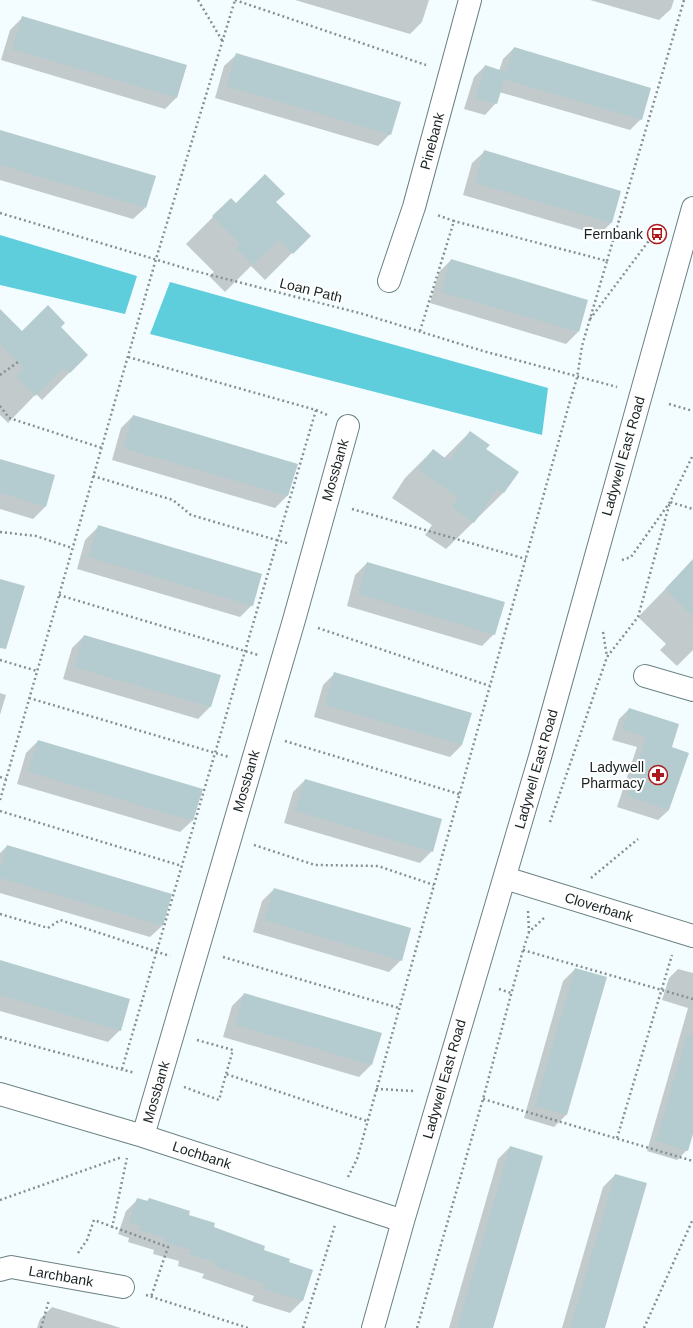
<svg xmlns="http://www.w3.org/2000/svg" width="693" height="1328" viewBox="0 0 693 1328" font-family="Arial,sans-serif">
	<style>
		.forest { fill: #5ecddc }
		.shadow { fill: #0003 }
		.building { fill: #b4cccf }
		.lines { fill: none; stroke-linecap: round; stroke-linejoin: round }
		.minor-casing { stroke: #6a8083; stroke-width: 24 }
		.path { stroke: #868f91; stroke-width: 2.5; stroke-dasharray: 2 3; stroke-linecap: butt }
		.minor { stroke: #fff; stroke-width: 22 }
		.labels { text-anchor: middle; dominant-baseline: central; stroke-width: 4; stroke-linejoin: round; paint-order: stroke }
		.street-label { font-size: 14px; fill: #192223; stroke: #fff }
		.poi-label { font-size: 14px; fill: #192223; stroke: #fff; text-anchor: end }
	</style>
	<rect width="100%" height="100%" fill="#f3fdff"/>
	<!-- forest -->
	<path class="forest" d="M 0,235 L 137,276 L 125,314 L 0,285 Z
		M 170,282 L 548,388 L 542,435 L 150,334 Z"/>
	<!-- shadow -->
	<path class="shadow" d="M 295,0 L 429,0 L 422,22 L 410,34 Z
		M 590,0 L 674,0 L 671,9 L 659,20 Z
		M 22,18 L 177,97 L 165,109 L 1,60 L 10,30 Z
		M 514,48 L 641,119 L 630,130 L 499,92 L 496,103 L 485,115 L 464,109 L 474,77 L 485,66 L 499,71 L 503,59 Z
		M 236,55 L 390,134 L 378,146 L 215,98 L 224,66 Z
		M 0,131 L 145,208 L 133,219 L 0,180 Z
		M 484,152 L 620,192 L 611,223 L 599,235 L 463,195 L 472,163 Z
		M 231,199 L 236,205 L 275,202 L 309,236 L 265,280 L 251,266 L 225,292 L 209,276 L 214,272 L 186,244 Z
		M 451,260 L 578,332 L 566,344 L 430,303 L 439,272 Z
		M 0,326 L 22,332 L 59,327 L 87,355 L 42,400 L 36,394 L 8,423 L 0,415 Z
		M 133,416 L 296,465 L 287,496 L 275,508 L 112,460 L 121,428 Z
		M 470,432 L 485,450 L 518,472 L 503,493 L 446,549 L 425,535 L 432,525 L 392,498 L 405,478 L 433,450 L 444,458 Z
		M 0,460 L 45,507 L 33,519 L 0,509 Z
		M 97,528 L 252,605 L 240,617 L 77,569 L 85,540 Z
		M 367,563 L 494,634 L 482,646 L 347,606 L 355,575 Z
		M 693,570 L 693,650 L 677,666 L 660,650 L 666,644 L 638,617 L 682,572 Z
		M 84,636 L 220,676 L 210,707 L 198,719 L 63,679 L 72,648 Z
		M 335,673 L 462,745 L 450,757 L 314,717 L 323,685 Z
		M 0,693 L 6,695 L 0,715 Z
		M 629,709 L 670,748 L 669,810 L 658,820 L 617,807 L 637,747 L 612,740 L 619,719 Z
		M 38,741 L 192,821 L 180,832 L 17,784 L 26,753 Z
		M 305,780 L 432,851 L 420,863 L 284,823 L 293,792 Z
		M 7,846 L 162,926 L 150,937 L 0,893 L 0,853 Z
		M 274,889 L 401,960 L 389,972 L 253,932 L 262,901 Z
		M 0,961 L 120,1030 L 108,1042 L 0,1011 Z
		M 575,969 L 606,978 L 566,1115 L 554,1127 L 524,1118 L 563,981 Z
		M 678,969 L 693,973 L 693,1130 L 687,1150 L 677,1160 L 647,1151 L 688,1008 L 662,1000 L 669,978 Z
		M 244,994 L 380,1034 L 371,1065 L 359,1077 L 223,1037 L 232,1006 Z
		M 510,1147 L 492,1328 L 449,1328 L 498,1159 Z
		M 615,1175 L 604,1328 L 562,1328 L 603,1187 Z
		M 138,1199 L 146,1202 L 149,1199 L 287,1263 L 311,1271 L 302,1301 L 290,1313 L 252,1301 L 254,1296 L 202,1278 L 204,1274 L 178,1266 L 179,1261 L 153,1254 L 154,1250 L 128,1242 L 129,1238 L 118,1234 L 126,1211 Z
		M 52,1307 L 121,1328 L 37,1328 L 40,1319 Z"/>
	<!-- building -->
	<path class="building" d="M 22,16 L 187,65 L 177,98 L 12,49 Z
		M 514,47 L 651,88 L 642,120 L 504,79 L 505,78 L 497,104 L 475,98 L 485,65 L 506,72 Z
		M 236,53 L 401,102 L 391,135 L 226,86 Z
		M 0,130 L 156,176 L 146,208 L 0,165 Z
		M 484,150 L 621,191 L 612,223 L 475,183 Z
		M 265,174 L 285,194 L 276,202 L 311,236 L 293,254 L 279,240 L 253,265 L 236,248 L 240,244 L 212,216 L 231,198 L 236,203 Z
		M 451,259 L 588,300 L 579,332 L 441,292 Z
		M 48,305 L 65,323 L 61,327 L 88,355 L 70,373 L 64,368 L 35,396 L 16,377 L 24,369 L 0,344 L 0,309 L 22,331 Z
		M 133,415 L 298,464 L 288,496 L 123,448 Z
		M 470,431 L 490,445 L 486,449 L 519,472 L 504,493 L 497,489 L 474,523 L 452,507 L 458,497 L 418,470 L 433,449 L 449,461 Z
		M 0,459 L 55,475 L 46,507 L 0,493 Z
		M 98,525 L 262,574 L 253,606 L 88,557 Z
		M 693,559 L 693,617 L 665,589 Z
		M 367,562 L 505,602 L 495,635 L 358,594 Z
		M 0,579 L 25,586 L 6,649 L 0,648 Z
		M 84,635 L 221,675 L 211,707 L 74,667 Z
		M 334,672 L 472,713 L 462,745 L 325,705 Z
		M 629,708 L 679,724 L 672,747 L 689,753 L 669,810 L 627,796 L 646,737 L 622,730 Z
		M 38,740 L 203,789 L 193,821 L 28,772 Z
		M 305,779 L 442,819 L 433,852 L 295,811 Z
		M 7,845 L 172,894 L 163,926 L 0,878 L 0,869 Z
		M 274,888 L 411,928 L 402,961 L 264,920 Z
		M 0,960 L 130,999 L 121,1031 L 0,995 Z
		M 575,968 L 607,977 L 567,1115 L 535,1106 Z
		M 244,993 L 382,1033 L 372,1065 L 235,1025 Z
		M 687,1034 L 693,1035 L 693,1134 L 688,1151 L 656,1141 Z
		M 510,1146 L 543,1156 L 496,1318 L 493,1328 L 457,1328 Z
		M 615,1174 L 647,1183 L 605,1328 L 570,1328 Z
		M 137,1198 L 148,1201 L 149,1198 L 190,1211 L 189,1215 L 215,1223 L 214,1227 L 265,1246 L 264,1250 L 290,1259 L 289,1262 L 313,1270 L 303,1301 L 264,1289 L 265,1284 L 214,1266 L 215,1262 L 189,1254 L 191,1250 L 164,1242 L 165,1238 L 139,1230 L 141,1226 L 129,1222 Z"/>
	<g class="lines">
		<defs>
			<path id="minor" d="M 389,281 L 414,207 L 470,0
				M 645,676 L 693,690
				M 505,878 L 693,936
				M 0,1094 L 143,1136 L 403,1221
				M 143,1136 L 294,620 L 348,426
				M 0,1270 L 11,1267 L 123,1287
				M 373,1328 L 403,1221 L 540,757 L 693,208"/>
		</defs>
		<!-- minor casing -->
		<use href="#minor" class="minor-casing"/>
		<!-- path -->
		<path class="path" d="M 198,0 L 223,42
			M 235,0 L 426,65
			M 0,213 L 191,270 L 363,314 L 483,351 L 617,387
			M 607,261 L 684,0
			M 590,319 L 651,238 L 658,240
			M 420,331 L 454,221 L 437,215
			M 0,375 L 18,362
			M 669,404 L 693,411
			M 0,406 L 9,418 L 102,448
			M 316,410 L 327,415
			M 93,476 L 173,500 L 191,515 L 290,544
			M 352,509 L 526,559
			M 0,532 L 36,536 L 72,548
			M 622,560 L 631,557 L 670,502 L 693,455
			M 59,595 L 258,655
			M 318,628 L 490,686
			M 603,632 L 607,657
			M 0,660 L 37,671
			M 29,698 L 229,757
			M 285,741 L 459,794
			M 0,777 L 6,779
			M 0,800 L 156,259 L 235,0
			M 0,811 L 182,866
			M 550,822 L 607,657 L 638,617 L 670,502 L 693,509
			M 254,845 L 315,865 L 378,866 L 434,885
			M 591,878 L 638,839
			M 528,911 L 529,932
			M 0,914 L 48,928 L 60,920 L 170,956
			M 523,950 L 693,999
			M 223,957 L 399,1008
			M 499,989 L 511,993
			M 0,1037 L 135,1073
			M 197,1040 L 233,1050 L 226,1074
			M 122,1069 L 316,410 L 128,357
			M 184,1087 L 219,1100 L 226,1074 L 367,1121
			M 376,1089 L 415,1091
			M 483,1099 L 693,1161
			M 617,1138 L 672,955
			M 348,1177 L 357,1159 L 570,401 L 577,378 L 582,346 L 607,261 L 454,221
			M 0,1200 L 122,1157
			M 112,1228 L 127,1158
			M 78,1253 L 87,1240 L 94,1220 L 168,1247 L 151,1297
			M 146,1295 L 248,1328
			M 41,1328 L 49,1300
			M 303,1328 L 335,1225
			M 417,1328 L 483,1099 L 523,950 L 529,932 L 545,917
			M 644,1328 L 693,1219"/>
		<!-- minor -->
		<use href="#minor" class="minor"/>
	</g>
	<!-- icons -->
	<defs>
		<symbol id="bus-ring" viewBox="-11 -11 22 22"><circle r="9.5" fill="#fff" stroke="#ac1a1b" stroke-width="1.5"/><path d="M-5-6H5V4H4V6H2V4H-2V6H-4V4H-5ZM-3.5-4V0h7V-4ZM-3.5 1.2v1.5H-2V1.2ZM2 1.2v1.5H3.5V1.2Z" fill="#ac1a1b"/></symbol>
		<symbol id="pharmacy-ring" viewBox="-11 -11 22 22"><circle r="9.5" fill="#fff" stroke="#ac1a1b" stroke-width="1.5"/><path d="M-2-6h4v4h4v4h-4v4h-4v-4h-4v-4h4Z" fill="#ac1a1b"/></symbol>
	</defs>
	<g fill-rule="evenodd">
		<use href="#bus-ring" x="646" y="223" width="22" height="22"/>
		<use href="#pharmacy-ring" x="647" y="764" width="22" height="22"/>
	</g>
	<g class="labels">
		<!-- street labels -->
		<g class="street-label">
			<text transform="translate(432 141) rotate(-75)">Pinebank</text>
			<text transform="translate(311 290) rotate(14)">Loan Path</text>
			<text transform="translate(623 456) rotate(-74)">Ladywell East Road</text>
			<text transform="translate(335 470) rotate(-74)">Mossbank</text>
			<text transform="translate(536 769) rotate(-74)">Ladywell East Road</text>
			<text transform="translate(246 781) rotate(-74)">Mossbank</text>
			<text transform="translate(599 907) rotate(17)">Cloverbank</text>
			<text transform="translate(444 1079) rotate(-74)">Ladywell East Road</text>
			<text transform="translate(156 1092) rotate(-74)">Mossbank</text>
			<text transform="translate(202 1155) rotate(18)">Lochbank</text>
			<text transform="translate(61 1276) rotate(10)">Larchbank</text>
		</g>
		<!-- poi labels -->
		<g class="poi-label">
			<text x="643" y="234">Fernbank</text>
			<text x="644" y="767">Ladywell<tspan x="644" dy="16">Pharmacy</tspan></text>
		</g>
	</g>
</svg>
